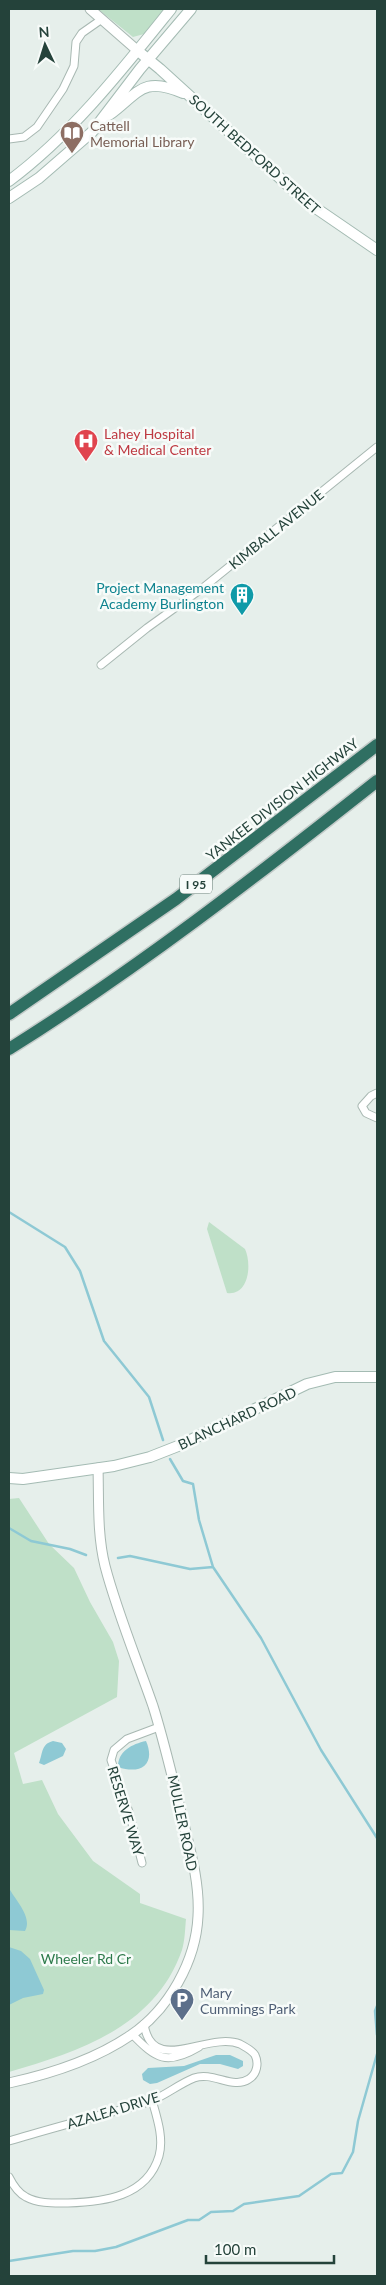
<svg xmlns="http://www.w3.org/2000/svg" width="386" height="2285" viewBox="0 0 386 2285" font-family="Lato,sans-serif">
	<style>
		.green { fill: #bfe0c8 }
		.water { fill: #8ec9d4 }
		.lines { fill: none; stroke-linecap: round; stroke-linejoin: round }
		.stream { stroke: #8ec9d4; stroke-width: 2.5 }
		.minor-casing { stroke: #a8b8b2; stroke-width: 9 }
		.tertiary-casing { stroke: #a8b8b2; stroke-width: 11 }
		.secondary-casing { stroke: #a4bbb3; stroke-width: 12 }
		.motorway-casing { stroke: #c2cac8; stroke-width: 15 }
		.minor { stroke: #fff; stroke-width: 7 }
		.tertiary { stroke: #fff; stroke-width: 9 }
		.secondary { stroke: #fff; stroke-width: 10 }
		.motorway { stroke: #2f6f62; stroke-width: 12 }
		.labels { text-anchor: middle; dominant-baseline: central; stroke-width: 5; stroke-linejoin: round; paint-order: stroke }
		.shield { fill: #f7fbf9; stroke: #637a73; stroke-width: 1 }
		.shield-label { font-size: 12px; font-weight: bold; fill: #24423a }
		.education-label { font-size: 14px; fill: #785e54; stroke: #f7fbf9; text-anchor: start }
		.street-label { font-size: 14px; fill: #24423a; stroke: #f7fbf9 }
		.health-label { font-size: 14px; fill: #be3a42; stroke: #f7fbf9; text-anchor: start }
		.culture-label { font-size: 14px; fill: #0d838f; stroke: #f7fbf9; text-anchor: end }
		.park-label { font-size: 14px; fill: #2d7a4b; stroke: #f7fbf9 }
		.service-label { font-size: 14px; fill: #4e5e75; stroke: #f7fbf9; text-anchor: start }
	</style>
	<rect width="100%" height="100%" fill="#e6efeb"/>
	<!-- green -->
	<path class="green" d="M 98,9 L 164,9 L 144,34 L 133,37 Z
		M 209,1222 L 245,1249 C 252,1264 249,1296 227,1293 L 207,1229 Z
		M 19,1498 L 49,1544 L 74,1568 L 90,1602 L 113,1642 L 119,1661 L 117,1697 L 14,1753 L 23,1784 L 42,1780 L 58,1814 L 93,1861 L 140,1894 L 140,1903 L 186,1919 C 185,1929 185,1940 182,1950 C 155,2027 80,2051 9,2072 L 9,1499 Z"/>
	<!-- water -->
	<path class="water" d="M 53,1741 L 62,1743 L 66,1749 L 63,1756 L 44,1765 L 39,1763 C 43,1753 41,1744 53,1741 Z
		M 146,1741 C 156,1764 141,1775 118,1767 C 118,1751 132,1744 146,1741 Z
		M 9,1888 C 15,1900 33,1917 25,1931 L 9,1930 Z
		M 9,1947 L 21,1951 L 30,1959 L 44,1990 L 43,1994 L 23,1998 L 9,2005 Z
		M 216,2055 L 230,2055 L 243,2061 L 243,2066 L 238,2069 L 220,2064 L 200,2064 L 157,2083 L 150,2084 L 143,2080 L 142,2074 L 148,2068 L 184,2066 Z"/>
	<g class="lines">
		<!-- stream -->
		<path class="stream" d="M 9,1212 L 65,1247 L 80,1271 L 104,1341 L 149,1397 L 163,1440
			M 170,1459 L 183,1481 L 193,1484 L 199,1520 L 213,1567 L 261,1638 L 321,1750 L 377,1838
			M 9,1528 L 31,1541 L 70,1549 L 86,1555
			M 118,1558 L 130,1556 L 190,1569 L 213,1567
			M 377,2006 L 375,2011 L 377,2035
			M 9,2261 L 73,2251 L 95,2251 L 116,2247 L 188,2220 L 199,2220 L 211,2212 L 233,2211 L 244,2204 L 299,2196 L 331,2174 L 342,2173 L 353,2152 L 358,2121 L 377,2054"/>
		<defs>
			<path id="minor" d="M 9,139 L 24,137 L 37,127 L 63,89 L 74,66 L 76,42 L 82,33 L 102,19
				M 101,665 L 147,628 L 204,587 L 377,447
				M 377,1093 L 371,1096 L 362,1106 L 366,1113 L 377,1118
				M 142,1863 L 129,1812 L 111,1760 L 114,1750 L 127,1739 L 159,1727
				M 132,2034 C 156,2059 167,2066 199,2047
				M 9,2141 C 39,2132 69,2124 100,2115 C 117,2111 134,2107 151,2101 C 166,2095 179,2084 194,2078 C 213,2071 233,2090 249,2079 C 257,2074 259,2063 255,2055 C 252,2050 245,2047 240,2044 C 207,2031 152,2077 144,2024
				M 9,2177 C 13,2185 18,2193 26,2197 C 39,2204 54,2203 68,2203 C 103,2202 147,2197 159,2156 C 164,2138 157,2118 152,2100"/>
			<path id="tertiary" d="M 90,9 L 138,51
				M 9,2083 C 50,2074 96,2059 131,2035 C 169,2009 196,1961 198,1916 C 200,1881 189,1846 181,1812 C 172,1776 164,1741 153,1706 C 137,1660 117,1612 105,1566 C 97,1534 99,1501 98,1468"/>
			<path id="secondary" d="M 138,51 L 160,69 L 304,200 L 377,250
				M 109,115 C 138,94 142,75 183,93
				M 9,181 C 72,134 122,70 171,9
				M 9,198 L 39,178 L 92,132 L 140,69 L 191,9
				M 9,1478 L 23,1479 L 114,1466 L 150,1457 L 178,1446 L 307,1384 L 335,1377 L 377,1377"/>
			<path id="motorway" d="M 9,1014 L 176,899 L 377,745
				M 9,1049 C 137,969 258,875 377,781"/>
		</defs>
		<!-- minor casing -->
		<use href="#minor" class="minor-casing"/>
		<!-- tertiary casing -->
		<use href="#tertiary" class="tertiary-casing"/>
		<!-- secondary casing -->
		<use href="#secondary" class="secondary-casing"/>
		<!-- motorway casing -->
		<use href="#motorway" class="motorway-casing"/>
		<!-- minor -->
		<use href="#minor" class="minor"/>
		<!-- tertiary -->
		<use href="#tertiary" class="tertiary"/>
		<!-- secondary -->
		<use href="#secondary" class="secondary"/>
		<!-- motorway -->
		<use href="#motorway" class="motorway"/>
	</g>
	<!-- icons -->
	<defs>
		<symbol id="library-pin" viewBox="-11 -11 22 30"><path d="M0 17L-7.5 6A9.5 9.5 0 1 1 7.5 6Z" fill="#8d6e63" stroke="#f7fbf9"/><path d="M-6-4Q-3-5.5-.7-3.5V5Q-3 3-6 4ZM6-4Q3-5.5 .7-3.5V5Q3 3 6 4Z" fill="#fff"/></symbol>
		<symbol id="hospital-pin" viewBox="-11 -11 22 30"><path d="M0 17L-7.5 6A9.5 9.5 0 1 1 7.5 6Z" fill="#e0444e" stroke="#f7fbf9"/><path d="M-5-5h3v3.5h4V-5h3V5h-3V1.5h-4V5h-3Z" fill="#fff"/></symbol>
		<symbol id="building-pin" viewBox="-11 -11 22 30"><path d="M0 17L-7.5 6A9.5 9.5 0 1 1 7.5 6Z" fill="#0f9aa8" stroke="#f7fbf9"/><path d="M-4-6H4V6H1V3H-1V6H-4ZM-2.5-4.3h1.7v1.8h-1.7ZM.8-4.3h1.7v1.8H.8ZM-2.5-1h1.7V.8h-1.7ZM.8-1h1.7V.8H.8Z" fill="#fff"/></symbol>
		<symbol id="parking-pin" viewBox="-11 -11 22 30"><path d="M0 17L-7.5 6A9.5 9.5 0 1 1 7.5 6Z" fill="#5c6f8a" stroke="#f7fbf9"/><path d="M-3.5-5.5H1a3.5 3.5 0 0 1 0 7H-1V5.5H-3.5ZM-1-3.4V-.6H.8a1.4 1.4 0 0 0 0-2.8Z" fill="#fff"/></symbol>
	</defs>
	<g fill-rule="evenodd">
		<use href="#library-pin" x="58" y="119" width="28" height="38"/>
		<use href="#hospital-pin" x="72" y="427" width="28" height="38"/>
		<use href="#building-pin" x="228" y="581" width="28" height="38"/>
		<use href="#parking-pin" x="168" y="1986" width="28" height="38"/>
	</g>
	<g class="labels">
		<!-- shield labels -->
		<rect class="shield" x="180" y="874.5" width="32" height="19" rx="4"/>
		<g class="shield-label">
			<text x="196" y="884">I 95</text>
		</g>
		<!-- education labels -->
		<g class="education-label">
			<text x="90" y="125">Cattell<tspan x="90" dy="16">Memorial Library</tspan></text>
		</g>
		<!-- street labels -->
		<g class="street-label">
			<text transform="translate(255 154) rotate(42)">SOUTH BEDFORD STREET</text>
			<text transform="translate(276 529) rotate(-39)">KIMBALL AVENUE</text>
			<text transform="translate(282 799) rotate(-38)">YANKEE DIVISION HIGHWAY</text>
			<text transform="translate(237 1418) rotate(-25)">BLANCHARD ROAD</text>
			<text transform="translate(126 1811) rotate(73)">RESERVE WAY</text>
			<text transform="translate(183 1823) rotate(78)">MULLER ROAD</text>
			<text transform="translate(113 2110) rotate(-17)">AZALEA DRIVE</text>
		</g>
		<!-- health labels -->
		<g class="health-label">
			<text x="104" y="433">Lahey Hospital<tspan x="104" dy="16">&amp; Medical Center</tspan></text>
		</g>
		<!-- culture labels -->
		<g class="culture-label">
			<text x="224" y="587">Project Management<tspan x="224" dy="16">Academy Burlington</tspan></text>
		</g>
		<!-- park labels -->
		<g class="park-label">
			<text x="86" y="1958">Wheeler Rd Cr</text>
		</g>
		<!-- service labels -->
		<g class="service-label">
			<text x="200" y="1992">Mary<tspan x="200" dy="16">Cummings Park</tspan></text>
		</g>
	</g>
	<!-- border -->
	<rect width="386" height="2285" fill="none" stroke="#24423a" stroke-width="20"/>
	<!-- north arrow -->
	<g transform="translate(45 45) rotate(356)" stroke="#f7fbf9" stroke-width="4" paint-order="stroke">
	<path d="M0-4L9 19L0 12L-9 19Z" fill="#24423a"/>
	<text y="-8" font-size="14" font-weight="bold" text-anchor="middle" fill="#24423a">N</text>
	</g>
	<!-- scale -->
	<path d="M206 2255v8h128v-8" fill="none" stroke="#24423a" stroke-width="2.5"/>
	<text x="214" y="2255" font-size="15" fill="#24423a" stroke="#f7fbf9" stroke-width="4" paint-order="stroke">100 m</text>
</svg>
